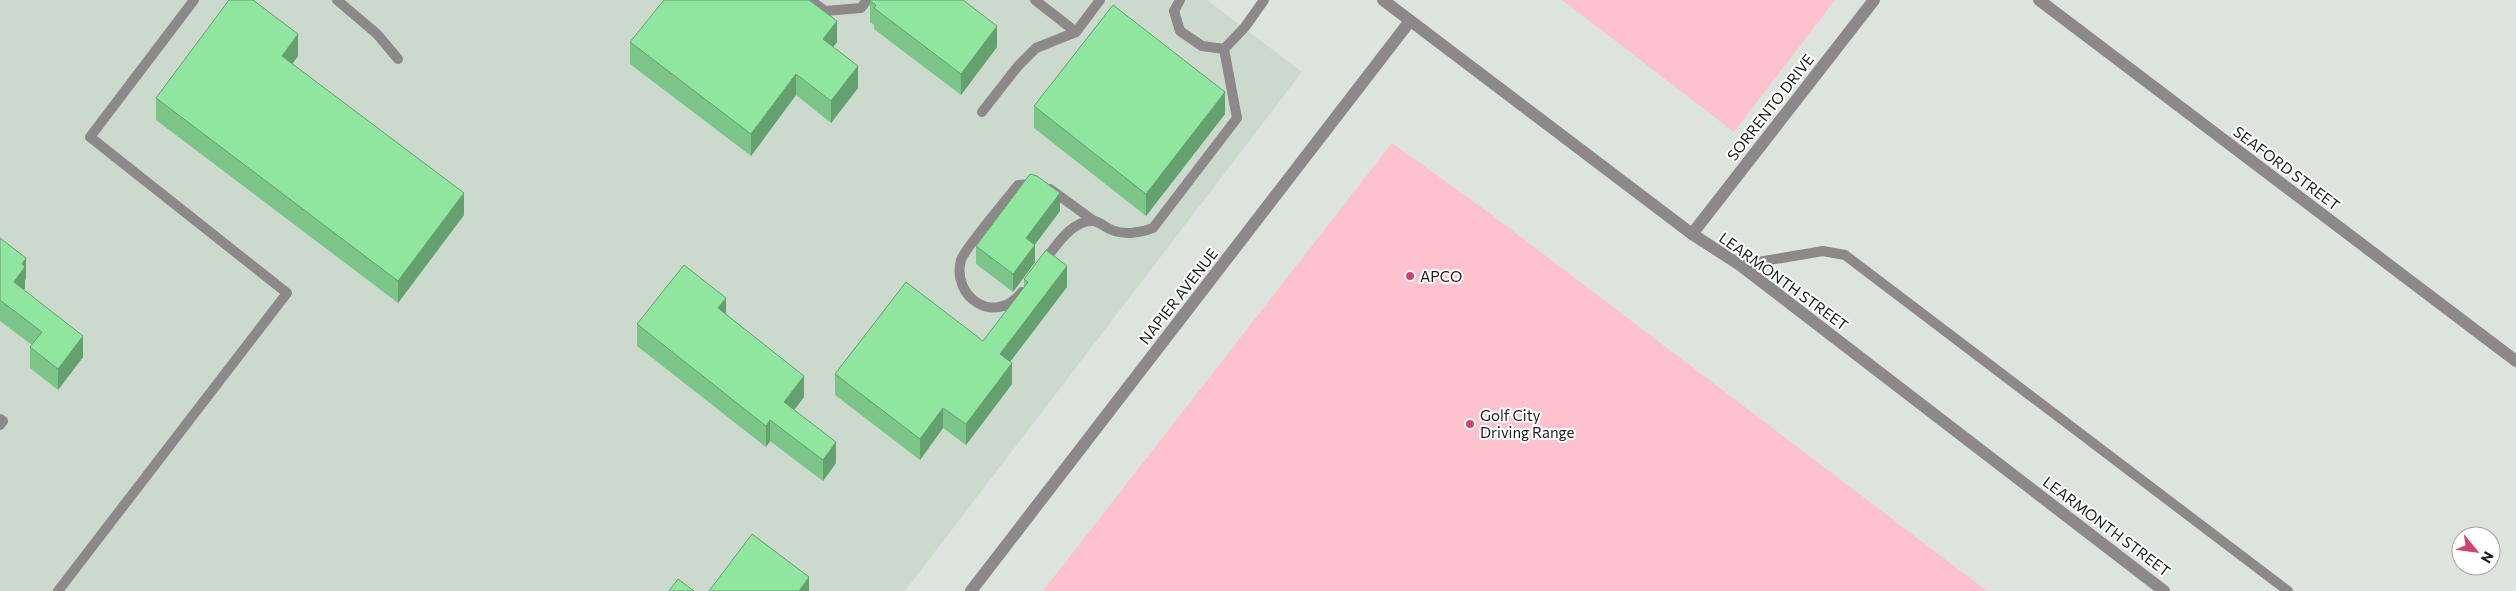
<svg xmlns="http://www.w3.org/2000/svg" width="2516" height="591" viewBox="0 0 2516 591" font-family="Commissioner,sans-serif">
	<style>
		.built { fill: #ccdace }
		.green { fill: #fdc2ce }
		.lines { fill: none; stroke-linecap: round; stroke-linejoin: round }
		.service { stroke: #8d8889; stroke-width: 10 }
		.minor { stroke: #8d8889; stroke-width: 12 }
		.tertiary { stroke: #8d8889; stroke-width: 12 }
		.wall { fill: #7cc589 }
		.shaded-wall { fill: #65a06f }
		.building { fill: #90e59f; stroke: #65a06f }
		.poi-dot { fill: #d04370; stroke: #fff; stroke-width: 2 }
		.labels { text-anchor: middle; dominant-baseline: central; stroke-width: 4; stroke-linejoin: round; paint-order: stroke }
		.street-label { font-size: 15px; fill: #181b18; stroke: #fff }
		.poi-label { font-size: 15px; fill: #181b18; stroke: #fff; text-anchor: start }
	</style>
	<rect width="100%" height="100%" fill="#dce4dd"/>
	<!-- built -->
	<path class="built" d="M 0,0 L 1207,0 L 1302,72 L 905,591 L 0,591 Z"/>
	<!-- green -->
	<path class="green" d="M 1562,0 L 1835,0 L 1734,132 Z
		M 1392,143 L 1488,212 L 1987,591 L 1043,591 Z"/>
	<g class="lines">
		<!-- service -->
		<path class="service" d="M 337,0 L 377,34 L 398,59
			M 810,0 L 825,11 L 861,8 L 867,0
			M 1035,0 L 1076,32
			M 1180,0 L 1174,11 L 1180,31 L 1202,46 L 1224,49 L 1245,27 L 1264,0
			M 982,112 L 1018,66 L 1036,48 L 1076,32 L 1100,0
			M 1050,189 L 1094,221
			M 1042,264 C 1054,249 1071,219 1094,221 C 1100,222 1106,228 1112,230 C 1124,235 1141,233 1153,228 L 1237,118 L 1224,49
			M 1740,265 L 1823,251 L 1845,255 L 2288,591
			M 1022,292 C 995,327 951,297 961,260 C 965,248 1007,199 1018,185 L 1036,184
			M 0,419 L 3,421 L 0,425
			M 58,591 L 287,293 L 90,137 L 194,0"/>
		<!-- minor -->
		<path class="minor" d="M 2039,0 L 2516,361
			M 1692,234 L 1874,0
			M 971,591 L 1410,21"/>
		<!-- tertiary -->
		<path class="tertiary" d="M 1383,0 L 1692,234 L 1740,265 L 2164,591"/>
	</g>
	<!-- wall -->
	<path class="wall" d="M 870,1 L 997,47 L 961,95 L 874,29 L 874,25 L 870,22 Z
		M 630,42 L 837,42 L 833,47 L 858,88 L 831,123 L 796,95 L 751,156 L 630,64 Z
		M 298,56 L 292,64 L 464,215 L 398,303 L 156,120 L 156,98 Z
		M 1034,106 L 1225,114 L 1146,216 L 1034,128 Z
		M 1060,211 L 1035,245 L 1035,262 L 1013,292 L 976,264 L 976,246 Z
		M 0,238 L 26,279 L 25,280 L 25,288 L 24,290 L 83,357 L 58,390 L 30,368 L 30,347 L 32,345 L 0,321 Z
		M 1024,279 L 1067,287 L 1010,362 L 1012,384 L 966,445 L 943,428 L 920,460 L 835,395 L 835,374 L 983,341 L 1024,288 Z
		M 726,314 L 804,397 L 794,410 L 836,463 L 823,481 L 770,441 L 766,447 L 637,346 L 637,324 Z"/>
	<!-- shaded-wall -->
	<path class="shaded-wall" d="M 837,21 L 837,42 L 823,61 L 823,39 Z
		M 997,26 L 997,47 L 961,95 L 961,74 Z
		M 298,34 L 298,56 L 282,78 L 282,56 Z
		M 858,66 L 858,88 L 831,123 L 831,101 Z
		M 796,74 L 796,95 L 751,156 L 751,134 Z
		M 1225,92 L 1225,114 L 1146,216 L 1146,194 Z
		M 464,193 L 464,215 L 398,303 L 398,281 Z
		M 1060,193 L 1060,211 L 1026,256 L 1026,238 Z
		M 1035,245 L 1035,262 L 1013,292 L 1013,274 Z
		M 26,258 L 26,279 L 25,280 L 25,288 L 14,303 L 14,282 L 22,264 Z
		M 1067,266 L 1067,287 L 1000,375 L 1000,354 Z
		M 726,298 L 726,319 L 718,308 Z
		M 83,336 L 83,357 L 58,390 L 58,369 Z
		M 1012,363 L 1012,384 L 966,445 L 966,424 Z
		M 804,376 L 804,397 L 784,423 L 784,402 Z
		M 943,408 L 943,428 L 920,460 L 920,439 Z
		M 770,420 L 770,441 L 766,447 L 766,426 Z
		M 836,442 L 836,463 L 823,481 L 823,460 Z
		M 809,577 L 809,591 L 799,591 Z"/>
	<!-- building -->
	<path class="building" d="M 229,0 L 253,0 L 298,34 L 282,56 L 464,193 L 398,281 L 156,98 Z
		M 664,0 L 809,0 L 837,21 L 823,39 L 858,66 L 831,101 L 796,74 L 751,134 L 630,42 Z
		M 871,0 L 963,0 L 997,26 L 961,74 L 874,8 L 876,5 L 870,1 Z
		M 1113,5 L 1225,92 L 1146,194 L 1034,106 Z
		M 1030,174 L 1037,176 L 1060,193 L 1026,238 L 1035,245 L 1013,274 L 976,246 Z
		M 0,238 L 26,258 L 22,264 L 25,267 L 14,282 L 83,336 L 58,369 L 30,347 L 42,332 L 0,300 Z
		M 1046,250 L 1067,266 L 1000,354 L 1012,363 L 966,424 L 943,408 L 920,439 L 835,374 L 906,282 L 983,341 L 1028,282 L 1024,279 Z
		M 684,265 L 726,298 L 718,308 L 804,376 L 784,402 L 836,442 L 823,460 L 770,420 L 766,426 L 637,324 Z
		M 752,534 L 809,577 L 799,591 L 709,591 Z
		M 678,579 L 694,591 L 669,591 Z"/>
	<!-- markers -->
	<g class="poi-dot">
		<circle cx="1410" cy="276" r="5"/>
		<circle cx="1470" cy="424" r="5"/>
	</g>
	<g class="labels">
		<!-- street labels -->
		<g class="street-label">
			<text transform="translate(1770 107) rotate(-52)">SORRENTO DRIVE</text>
			<text transform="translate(2287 168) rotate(37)">SEAFORD STREET</text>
			<text transform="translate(1784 281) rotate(36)">LEARMONTH STREET</text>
			<text transform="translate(1178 296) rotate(-52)">NAPIER AVENUE</text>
			<text transform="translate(2107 526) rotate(37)">LEARMONTH STREET</text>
		</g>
		<!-- poi labels -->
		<g class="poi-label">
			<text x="1420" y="276">APCO</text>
			<text x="1480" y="415">Golf City<tspan x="1480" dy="17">Driving Range</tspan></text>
		</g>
	</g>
	<!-- north arrow -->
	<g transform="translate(2476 551) rotate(119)"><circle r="24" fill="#ffffff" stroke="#a3a4a3"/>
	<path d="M0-4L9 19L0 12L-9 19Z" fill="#d04370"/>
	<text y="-8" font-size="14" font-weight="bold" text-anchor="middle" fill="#181b18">N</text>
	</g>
</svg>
